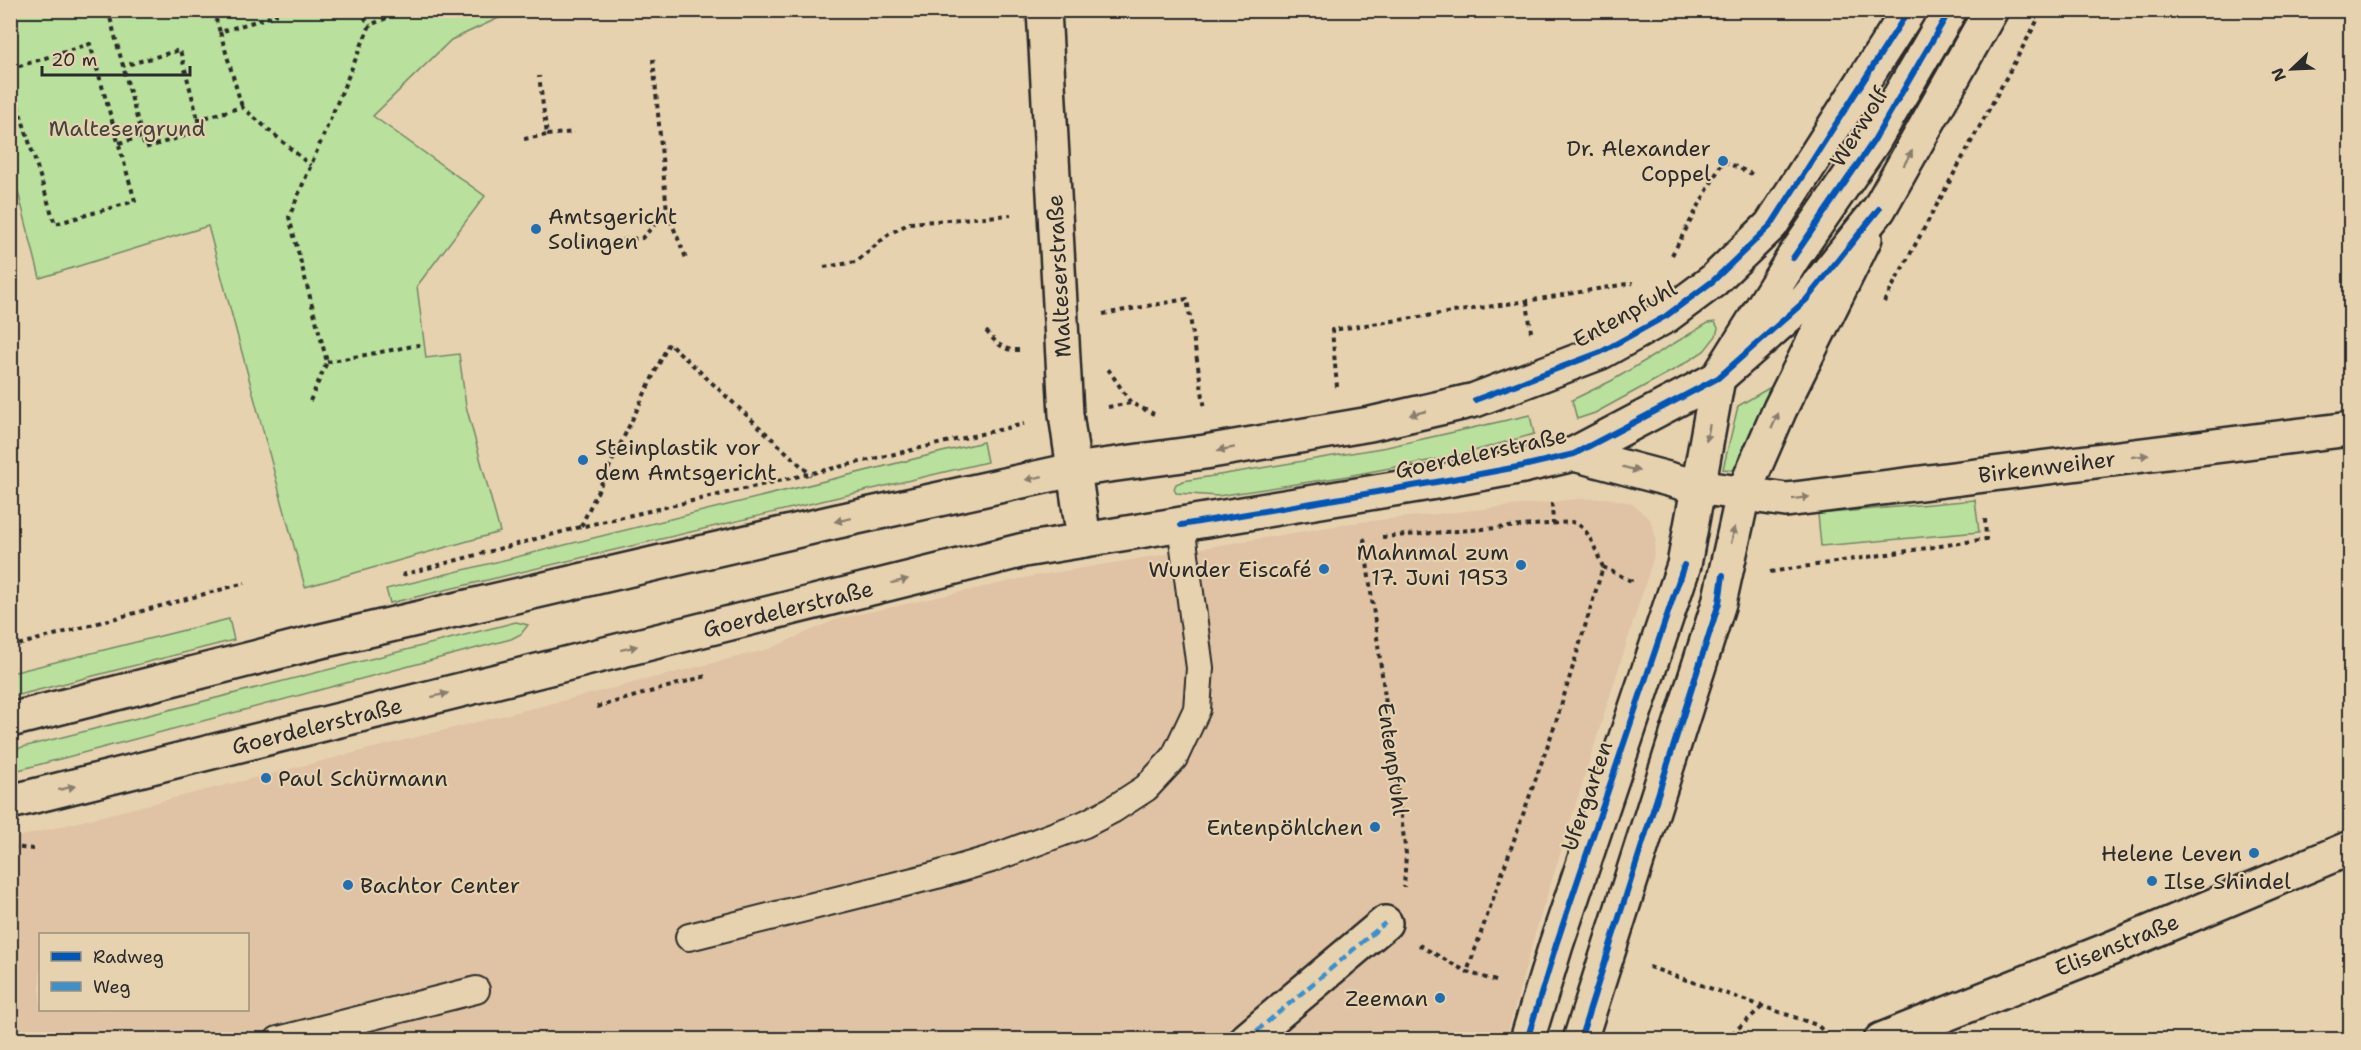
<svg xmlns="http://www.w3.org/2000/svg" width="2361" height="1050" viewBox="0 0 2361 1050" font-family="'Shantell Sans',sans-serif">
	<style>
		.built { fill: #dfc3a4; fill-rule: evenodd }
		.green { fill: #b9e09c; stroke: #728664; stroke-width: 1.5 }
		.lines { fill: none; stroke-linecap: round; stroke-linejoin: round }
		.service-casing { stroke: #2b2b2b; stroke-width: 30 }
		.pedestrian-casing { stroke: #2b2b2b; stroke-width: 38 }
		.minor-casing { stroke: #2b2b2b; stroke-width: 38 }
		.primary-casing { stroke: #2b2b2b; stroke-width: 38 }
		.path { stroke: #2b2b2b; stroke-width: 4; stroke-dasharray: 4.5 4.5; stroke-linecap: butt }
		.service { stroke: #e7d2b0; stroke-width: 26 }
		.pedestrian { stroke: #e7d2b0; stroke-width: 33 }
		.minor { stroke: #e7d2b0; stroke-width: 33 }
		.primary { stroke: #e7d2b0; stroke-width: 33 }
		.quiet { stroke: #3b90cd; stroke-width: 4.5; stroke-dasharray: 9 4.5; stroke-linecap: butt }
		.cycleway-casing { stroke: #e7d2b0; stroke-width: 10 }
		.cycleway { stroke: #0057b8; stroke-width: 6 }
		.oneway { fill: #897e6e }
		.poi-dot { fill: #1f6fb2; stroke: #e7d2b0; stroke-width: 2 }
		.labels { text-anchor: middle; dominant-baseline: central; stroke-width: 4.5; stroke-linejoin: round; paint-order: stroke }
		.street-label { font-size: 22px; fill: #2b2b2b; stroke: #e7d2b0 }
		.park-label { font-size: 22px; fill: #40463c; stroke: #e7d2b0 }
		.poi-label { font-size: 22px; fill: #2b2b2b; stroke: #e7d2b0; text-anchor: end }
	</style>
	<rect width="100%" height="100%" fill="#e7d2b0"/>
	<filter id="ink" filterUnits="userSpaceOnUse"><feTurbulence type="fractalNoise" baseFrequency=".0167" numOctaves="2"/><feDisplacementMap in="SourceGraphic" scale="12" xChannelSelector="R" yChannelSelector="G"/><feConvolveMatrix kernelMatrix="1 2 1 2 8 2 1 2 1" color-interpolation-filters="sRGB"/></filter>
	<g filter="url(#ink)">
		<!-- built -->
		<path class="built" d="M 1607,498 L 1631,503 L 1650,519 L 1656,538 L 1653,559 L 1535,934 L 1506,1039 L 11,1039 L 10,836 L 14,838 L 769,649 L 837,619 L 1029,577 L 1352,523 L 1577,499 ZM 40,934 L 248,934 L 248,1010 L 40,1010 Z"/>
		<!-- green -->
		<path class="green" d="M 10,11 L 514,11 L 451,40 L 373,116 L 485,196 L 417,286 L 426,358 L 459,354 L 466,406 L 500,532 L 305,587 L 208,226 L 40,278 L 11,164 Z
			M 1715,322 L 1718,328 L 1716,336 L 1704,351 L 1679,367 L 1595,413 L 1577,419 L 1572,400 L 1613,380 L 1708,323 Z
			M 1769,388 L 1773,392 L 1740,471 L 1723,469 L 1738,406 Z
			M 1530,415 L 1534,434 L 1460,455 L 1342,477 L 1218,496 L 1176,493 L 1174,489 L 1176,484 L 1183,481 L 1387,447 Z
			M 983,442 L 987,462 L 390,603 L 386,589 Z
			M 1975,500 L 1979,532 L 1821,546 L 1818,514 Z
			M 229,619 L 234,640 L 11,697 L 11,673 Z
			M 516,622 L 528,625 L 521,634 L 511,639 L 11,772 L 11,750 Z"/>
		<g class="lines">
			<defs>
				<path id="service" d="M 689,937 L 937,875 L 991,859 L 1085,824 L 1112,810 L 1146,788 L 1174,758 L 1197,709 L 1200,668 L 1181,525
					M 278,1040 L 476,990"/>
				<path id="pedestrian" d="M 1246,1040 L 1385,923"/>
				<path id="minor" d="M 1044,10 L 1066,414 L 1084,540
					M 1574,454 L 1698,487 L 1786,500 L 2350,429
					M 1527,1040 L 1556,945 L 1684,565 L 1718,378 L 1793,258 L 1873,142 L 1950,10
					M 1580,1040 L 1719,603 L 1743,494 L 1780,409 L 1865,238
					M 1881,1040 L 2105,951 L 2350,848"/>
				<path id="primary" d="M 10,720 L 321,641 L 834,522 L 1013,483 L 1073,470 L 1205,452 L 1370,424 L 1475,400 L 1601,352 L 1666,316 L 1713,281 L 1771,225 L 1909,10
					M 10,802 L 1024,550 L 1442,481 L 1523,466 L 1574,454 L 1718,378 L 1806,300 L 1879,209 L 1991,10"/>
			</defs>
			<!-- service casing -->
			<use href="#service" class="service-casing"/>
			<!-- pedestrian casing -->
			<use href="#pedestrian" class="pedestrian-casing"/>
			<!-- minor casing -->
			<use href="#minor" class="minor-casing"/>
			<!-- primary casing -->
			<use href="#primary" class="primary-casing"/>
			<!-- path -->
			<path class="path" d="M 108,10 L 142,137 L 145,148 L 201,131 L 180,50 L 123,66
				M 213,10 L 220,32 L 276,15 L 275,10
				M 359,10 L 370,25
				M 220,32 L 242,107
				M 653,59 L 667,212 L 686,258
				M 10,69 L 90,44 L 135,201 L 55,224 L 10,81
				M 197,120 L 242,107 L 311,166
				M 547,135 L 574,132
				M 524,139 L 547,135 L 539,76
				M 119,143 L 141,137
				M 614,241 L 642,238 L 667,212
				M 1672,255 L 1723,161 L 1752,174
				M 824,267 L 856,262 L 889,234 L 910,223 L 1011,215
				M 1527,301 L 1531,332
				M 1884,302 L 2043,10
				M 1103,314 L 1187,299 L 1205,409
				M 986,331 C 997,343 1002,351 1019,350
				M 327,362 L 424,344
				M 1108,369 L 1131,403
				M 1337,387 L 1332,330 L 1527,301 L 1633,283
				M 310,401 L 327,362 L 289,217 L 370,25 L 405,10
				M 1108,407 L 1131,403 L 1154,414
				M 1552,503 L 1553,524
				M 581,526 L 669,343 L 811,475
				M 1382,537 L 1572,522 C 1589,525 1596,553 1603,567 L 1557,719 L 1467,972
				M 1366,539 L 1364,540 L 1406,854 L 1404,887
				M 1603,567 L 1631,581 L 1629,585
				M 1770,572 L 1986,539 L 1985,519
				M 402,575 L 580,527 L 1024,424
				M 10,647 L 245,583
				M 597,707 L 706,676
				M 11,847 L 34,849
				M 1419,945 L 1467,972 L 1499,982
				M 1649,967 L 1817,1025 L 1833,1040
				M 1725,1040 L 1763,1006"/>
			<!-- service -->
			<use href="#service" class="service"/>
			<!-- pedestrian -->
			<use href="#pedestrian" class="pedestrian"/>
			<!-- minor -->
			<use href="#minor" class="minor"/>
			<!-- primary -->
			<use href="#primary" class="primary"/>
			<!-- quiet -->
			<path class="quiet" d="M 1246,1040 L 1385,923"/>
			<defs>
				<path id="cycleway" d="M 1793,258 L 1873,142 L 1950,10
					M 1475,400 L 1601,352 L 1666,316 L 1713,281 L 1771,225 L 1909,10
					M 1181,525 L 1442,481 L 1523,466 L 1574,454 L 1718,378 L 1806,300 L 1879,209
					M 1527,1040 L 1556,945 L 1684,565
					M 1580,1040 L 1719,603 L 1723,575"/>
			</defs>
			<!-- cycleway casing -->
			<use href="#cycleway" class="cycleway-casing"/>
			<!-- cycleway -->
			<use href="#cycleway" class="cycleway"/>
		</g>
		<!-- one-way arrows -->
		<defs><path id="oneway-solid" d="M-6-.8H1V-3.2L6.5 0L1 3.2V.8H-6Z" transform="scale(1.5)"/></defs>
		<g class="oneway">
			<use href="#oneway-solid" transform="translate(1908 158) rotate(-60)"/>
			<use href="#oneway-solid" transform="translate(1418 413) rotate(167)"/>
			<use href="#oneway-solid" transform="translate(1775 421) rotate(-66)"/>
			<use href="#oneway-solid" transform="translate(1708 433) rotate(101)"/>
			<use href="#oneway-solid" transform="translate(1226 449) rotate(170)"/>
			<use href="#oneway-solid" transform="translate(2140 456) rotate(-7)"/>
			<use href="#oneway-solid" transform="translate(1631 469) rotate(15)"/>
			<use href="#oneway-solid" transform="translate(1034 478) rotate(168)"/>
			<use href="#oneway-solid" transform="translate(1801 498) rotate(-7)"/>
			<use href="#oneway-solid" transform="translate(843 520) rotate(168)"/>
			<use href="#oneway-solid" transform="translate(1733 535) rotate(-77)"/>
			<use href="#oneway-solid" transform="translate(900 581) rotate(-14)"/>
			<use href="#oneway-solid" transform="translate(629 648) rotate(-14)"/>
			<use href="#oneway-solid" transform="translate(440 695) rotate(-14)"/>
			<use href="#oneway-solid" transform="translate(67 788) rotate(-14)"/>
		</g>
	</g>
	<!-- markers -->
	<g class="poi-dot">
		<circle cx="1723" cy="161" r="6"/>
		<circle cx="536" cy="229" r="6"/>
		<circle cx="583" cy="460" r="6"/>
		<circle cx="1521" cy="565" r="6"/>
		<circle cx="1324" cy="569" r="6"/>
		<circle cx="266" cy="778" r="6"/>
		<circle cx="1375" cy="827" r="6"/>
		<circle cx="2254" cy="853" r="6"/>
		<circle cx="2152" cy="881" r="6"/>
		<circle cx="348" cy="885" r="6"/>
		<circle cx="1440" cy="998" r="6"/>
	</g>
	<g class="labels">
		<!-- street labels -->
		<g class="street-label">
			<text transform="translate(1859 127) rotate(-58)">Werwolf</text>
			<text transform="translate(1059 276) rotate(-93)">Malteserstraße</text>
			<text transform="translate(1625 314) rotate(-29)">Entenpfuhl</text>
			<text transform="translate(1481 453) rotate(-12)">Goerdelerstraße</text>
			<text transform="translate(2047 467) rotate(-7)">Birkenweiher</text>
			<text transform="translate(788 609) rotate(-14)">Goerdelerstraße</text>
			<text transform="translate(317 726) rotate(-14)">Goerdelerstraße</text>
			<text transform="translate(1393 759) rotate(82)">Entenpfuhl</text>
			<text transform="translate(1587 796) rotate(-71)">Ufergarten</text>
			<text transform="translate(2117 945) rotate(-22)">Elisenstraße</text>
		</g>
		<!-- park labels -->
		<g class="park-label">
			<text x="127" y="128">Maltesergrund</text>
		</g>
		<!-- poi labels -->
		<g class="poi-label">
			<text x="1711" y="148">Dr. Alexander<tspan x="1711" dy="25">Coppel</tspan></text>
			<text x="548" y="216" text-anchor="start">Amtsgericht<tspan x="548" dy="25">Solingen</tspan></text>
			<text x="595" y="447" text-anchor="start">Steinplastik vor<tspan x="595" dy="25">dem Amtsgericht</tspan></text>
			<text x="1509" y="552">Mahnmal zum<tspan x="1509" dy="25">17. Juni 1953</tspan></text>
			<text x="1312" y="569">Wunder Eiscafé</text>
			<text x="278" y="778" text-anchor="start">Paul Schürmann</text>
			<text x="1363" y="827">Entenpöhlchen</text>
			<text x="2242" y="853">Helene Leven</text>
			<text x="2164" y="881" text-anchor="start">Ilse Shindel</text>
			<text x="360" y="885" text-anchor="start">Bachtor Center</text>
			<text x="1428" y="998">Zeeman</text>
		</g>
	</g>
	<!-- margin -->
	<rect width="2361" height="1050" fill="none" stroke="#e7d2b0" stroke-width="36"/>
	<rect x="18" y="18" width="2325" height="1014" fill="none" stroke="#2b2b2b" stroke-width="2" filter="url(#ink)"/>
	<!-- legend -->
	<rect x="39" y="933" width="210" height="78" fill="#e7d2b0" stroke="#9c8f7b" stroke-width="1.5"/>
	<rect x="51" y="952" width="30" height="9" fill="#0057b8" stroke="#9c8f7b" stroke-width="1.5"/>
	<text x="93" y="963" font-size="18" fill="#2b2b2b">Radweg</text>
	<rect x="51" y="982" width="30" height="9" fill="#3b90cd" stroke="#9c8f7b" stroke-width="1.5"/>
	<text x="93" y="993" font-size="18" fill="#2b2b2b">Weg</text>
	<!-- north arrow -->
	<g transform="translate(2292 69) rotate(247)" stroke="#e7d2b0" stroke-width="4.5" paint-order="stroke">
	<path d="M0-4.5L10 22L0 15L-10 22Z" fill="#2b2b2b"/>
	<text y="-9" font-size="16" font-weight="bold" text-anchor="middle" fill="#2b2b2b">N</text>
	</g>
	<!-- scale -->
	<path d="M42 66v9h148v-9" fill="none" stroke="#2b2b2b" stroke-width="3"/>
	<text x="51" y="66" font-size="18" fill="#2b2b2b" stroke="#e7d2b0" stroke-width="4.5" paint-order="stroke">20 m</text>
</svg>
